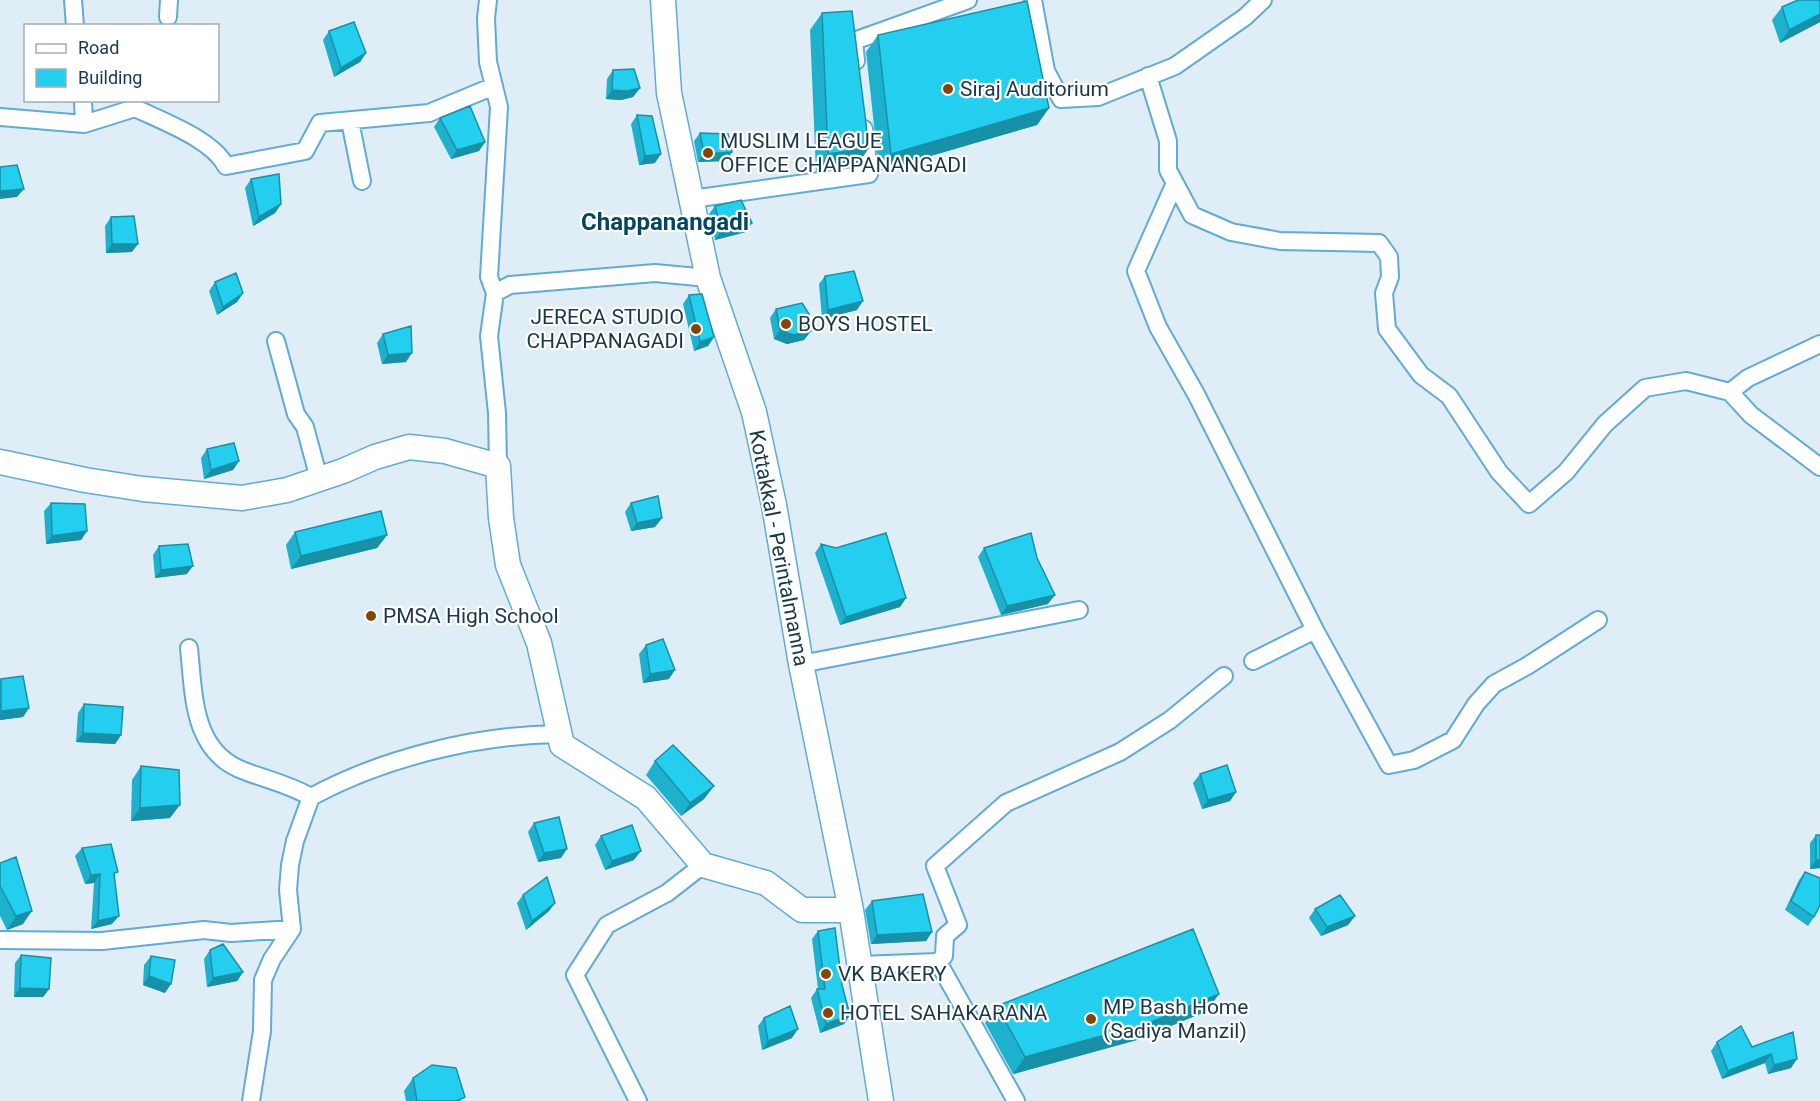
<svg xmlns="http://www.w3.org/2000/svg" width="1820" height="1101" viewBox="0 0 1820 1101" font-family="Roboto,sans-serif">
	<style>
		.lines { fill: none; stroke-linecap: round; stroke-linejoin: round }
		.street-casing { stroke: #61abd4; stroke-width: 20 }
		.secondary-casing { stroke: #61abd4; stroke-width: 27 }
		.street { stroke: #fff; stroke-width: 16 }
		.secondary { stroke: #fff; stroke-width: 24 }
		.wall { fill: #1eb1ce }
		.shaded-wall { fill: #1890a7 }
		.building { fill: #23ceef; stroke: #1890a7; stroke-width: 1.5 }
		.poi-dot { fill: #84440a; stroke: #fff; stroke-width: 2 }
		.labels { text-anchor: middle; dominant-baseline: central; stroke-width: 4.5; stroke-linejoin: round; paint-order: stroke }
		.poi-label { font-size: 21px; fill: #193849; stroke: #fff; text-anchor: start }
		.street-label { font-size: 21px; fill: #193849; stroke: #fff }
		.quarter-label { font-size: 24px; font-weight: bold; fill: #044562; stroke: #fff }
	</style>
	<rect width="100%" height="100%" fill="#dfedf6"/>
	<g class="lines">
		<defs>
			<path id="street" d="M 73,0 L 75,26
				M 488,0 L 486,18 L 488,62 L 499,107 L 489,277 L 495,293 L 489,336 L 497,413 L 498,466
				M 1033,0 L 1046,71 L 1061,99 L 1098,97 L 1175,66 L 1245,17 L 1263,0
				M 168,17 L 169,0
				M 856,61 L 854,41 L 968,0
				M 1148,76 L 1168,141 L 1168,170 L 1192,215 L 1231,232 L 1280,241 L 1379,243 L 1389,257 L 1390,277 L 1384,293 L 1387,329 L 1421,375 L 1449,396 L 1499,472 L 1529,504 L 1566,472 L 1605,424 L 1645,388 L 1686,381 L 1730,392 L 1751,415 L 1820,467
				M 83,100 L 84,124
				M 0,117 L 84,124 L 135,108 C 162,121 212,139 226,166 L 305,151 L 320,123 L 429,113 L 494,86
				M 350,121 L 362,181
				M 1175,183 L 1136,271 L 1158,327 L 1196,394 L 1315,630 L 1389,765 L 1414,760 L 1453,740 L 1476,704 L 1494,684 L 1527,666 L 1598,620
				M 692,199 L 869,174 L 864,129
				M 495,293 L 510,285 L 655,273 L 708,278
				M 276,341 L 296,414 L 305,427 L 319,479
				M 1730,392 L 1748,378 L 1820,344
				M 189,648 C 194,696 192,754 247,772 C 269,780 290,785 311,797
				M 1253,661 L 1315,630
				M 801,664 L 1079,610
				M 0,940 L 102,941 L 204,930 L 231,933 L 292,929
				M 938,962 L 944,956 L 945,936 L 958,925 L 935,866 L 1006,803 L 1120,752 L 1170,720 L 1224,676
				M 860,965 L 938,962 L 1016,1101
				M 251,1101 L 262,1031 L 263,980 L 272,959 L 292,929 L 288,890 L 290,865 L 295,841 L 311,797 C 383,758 476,735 558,734
				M 638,1101 L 575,975 L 607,925 L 667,893 L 703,865"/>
			<path id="secondary" d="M 663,0 L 669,93 L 708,278 L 754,412 L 774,505 L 801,664 L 851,910 L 881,1101
				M 0,462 L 85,480 L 143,489 L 242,498 L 287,490 L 343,471 L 375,457 L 409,447 L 445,451 L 498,466 L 501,518 L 508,565 L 539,643 L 562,745 L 646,798 L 703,865 L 766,883 L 802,910 L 851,910"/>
		</defs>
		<!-- street casing -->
		<use href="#street" class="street-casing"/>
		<!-- secondary casing -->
		<use href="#secondary" class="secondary-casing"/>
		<!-- street -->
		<use href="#street" class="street"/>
		<!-- secondary -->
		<use href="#secondary" class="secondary"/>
	</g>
	<!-- wall -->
	<path class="wall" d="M 1820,0 L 1820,22 L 1780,43 L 1772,20 L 1782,7 Z
		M 822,13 L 857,165 L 816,171 L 810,30 Z
		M 329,31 L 366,53 L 360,62 L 334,77 L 323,40 Z
		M 878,35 L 1049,108 L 1037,125 L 879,171 L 866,52 Z
		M 613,70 L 640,88 L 633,97 L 621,100 L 606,99 L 607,79 Z
		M 637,115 L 655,163 L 639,165 L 631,124 Z
		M 440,118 L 485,142 L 479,151 L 451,159 L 434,127 Z
		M 700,133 L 732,152 L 726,161 L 698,162 L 694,141 Z
		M 251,179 L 281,204 L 275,213 L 253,226 L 245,188 Z
		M 715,206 L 746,232 L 715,240 L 709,214 Z
		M 111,217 L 132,252 L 106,253 L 105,226 Z
		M 825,276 L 857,310 L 822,319 L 819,284 Z
		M 215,282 L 243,293 L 237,302 L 217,315 L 209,291 Z
		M 689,295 L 714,337 L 708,346 L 694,351 L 683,304 Z
		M 776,309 L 811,331 L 804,340 L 787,344 L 774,339 L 770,318 Z
		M 383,334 L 406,362 L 382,364 L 377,343 Z
		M 207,449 L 239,461 L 233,470 L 204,479 L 201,458 Z
		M 51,503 L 87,531 L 81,540 L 46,544 L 44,511 Z
		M 631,503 L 662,518 L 655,527 L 631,531 L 625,512 Z
		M 295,532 L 387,535 L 377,548 L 291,569 L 286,545 Z
		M 821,544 L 836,548 L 906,598 L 900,607 L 840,625 L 815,553 Z
		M 159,546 L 187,574 L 155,578 L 153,555 Z
		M 984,548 L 1037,558 L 1048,604 L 1001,615 L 978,557 Z
		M 646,645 L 669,679 L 643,683 L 639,654 Z
		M 1,679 L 29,708 L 23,717 L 0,720 L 0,680 Z
		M 84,704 L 121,735 L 115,744 L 76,742 L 78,713 Z
		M 655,761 L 714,786 L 704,799 L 681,816 L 646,775 Z
		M 141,766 L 170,818 L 131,821 L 132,780 Z
		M 1200,774 L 1236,792 L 1230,801 L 1202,809 L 1193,783 Z
		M 534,823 L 561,858 L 538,862 L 528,832 Z
		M 1816,835 L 1820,868 L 1810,869 L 1810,843 Z
		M 601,836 L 634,860 L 605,870 L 595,845 Z
		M 82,848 L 115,877 L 112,924 L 91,929 L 94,883 L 85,884 L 75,856 Z
		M 0,863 L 23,924 L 7,930 L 0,916 Z
		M 1805,872 L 1814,917 L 1808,926 L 1785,910 L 1799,880 Z
		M 523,895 L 555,903 L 549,911 L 526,930 L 517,903 Z
		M 872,901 L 932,932 L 926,941 L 871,944 L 865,910 Z
		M 1315,909 L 1355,916 L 1348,925 L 1321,936 L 1309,918 Z
		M 818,931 L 842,985 L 850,1015 L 844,1024 L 820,1033 L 811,998 L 817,989 L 818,989 L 812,939 Z
		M 210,950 L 243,972 L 237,981 L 207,987 L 204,959 Z
		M 21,955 L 49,989 L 43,997 L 14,997 L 15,963 Z
		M 151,956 L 165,993 L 143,985 L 144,965 Z
		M 997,1006 L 1207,1011 L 1137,1040 L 1013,1074 L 985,1023 Z
		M 764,1018 L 792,1038 L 762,1050 L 758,1026 Z
		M 1793,1032 L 1791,1068 L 1768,1074 L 1765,1063 L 1722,1079 L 1711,1051 L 1717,1042 L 1752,1047 Z
		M 413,1078 L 462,1101 L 406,1101 L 404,1091 Z"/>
	<!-- shaded-wall -->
	<path class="shaded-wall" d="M 1820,14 L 1820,22 L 1780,43 L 1789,30 Z
		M 366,53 L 360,62 L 334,77 L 341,68 Z
		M 640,88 L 633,97 L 621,100 L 606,99 L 612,90 Z
		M 1049,108 L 1037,125 L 879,171 L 891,154 Z
		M 485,142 L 479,151 L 451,159 L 457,150 Z
		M 869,148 L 857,165 L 816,171 L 828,154 Z
		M 732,152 L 726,161 L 698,162 L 704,154 Z
		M 661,154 L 655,163 L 639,165 L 645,156 Z
		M 24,189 L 17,197 L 0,199 L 0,191 Z
		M 281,204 L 275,213 L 253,226 L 259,217 Z
		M 752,223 L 746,232 L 715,240 L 721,231 Z
		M 112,244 L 138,244 L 132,252 L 106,253 Z
		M 243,293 L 237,302 L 217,315 L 223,307 Z
		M 863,301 L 857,310 L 822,319 L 828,310 Z
		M 780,330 L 811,331 L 804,340 L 787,344 L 774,339 Z
		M 714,337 L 708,346 L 694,351 L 700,342 Z
		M 412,353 L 406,362 L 382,364 L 388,355 Z
		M 239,461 L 233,470 L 204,479 L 211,470 Z
		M 662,518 L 655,527 L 631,531 L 637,523 Z
		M 87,531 L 81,540 L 46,544 L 52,536 Z
		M 387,535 L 377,548 L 291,569 L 301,556 Z
		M 193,566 L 187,574 L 155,578 L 161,570 Z
		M 1055,595 L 1048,604 L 1001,615 L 1007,606 Z
		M 906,598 L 900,607 L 840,625 L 846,617 Z
		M 675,670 L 669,679 L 643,683 L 650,674 Z
		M 29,708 L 23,717 L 0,720 L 0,713 L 1,711 Z
		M 83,733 L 121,735 L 115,744 L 76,742 Z
		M 714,786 L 704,799 L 681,816 L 690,803 Z
		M 1236,792 L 1230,801 L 1202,809 L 1208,800 Z
		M 180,805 L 170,818 L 131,821 L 140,808 Z
		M 567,849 L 561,858 L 538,862 L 544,853 Z
		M 641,851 L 634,860 L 605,870 L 612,861 Z
		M 1816,860 L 1820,860 L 1820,868 L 1810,869 Z
		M 100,874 L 94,883 L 85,884 L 91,875 Z
		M 555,903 L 549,911 L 526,930 L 532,921 Z
		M 32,911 L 23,924 L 7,930 L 16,916 Z
		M 119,916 L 112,924 L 91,929 L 98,921 Z
		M 1355,916 L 1348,925 L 1321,936 L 1327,927 Z
		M 932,932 L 926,941 L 871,944 L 877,935 Z
		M 243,972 L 237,981 L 207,987 L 213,978 Z
		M 149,976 L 171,984 L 165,993 L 143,985 Z
		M 20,988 L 49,989 L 43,997 L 14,997 Z
		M 1219,994 L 1207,1011 L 1137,1040 L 1013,1074 L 1025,1057 Z
		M 850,1015 L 844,1024 L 820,1033 L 826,1024 Z
		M 798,1029 L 792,1038 L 762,1050 L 768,1041 Z
		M 1771,1054 L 1765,1063 L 1722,1079 L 1728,1071 Z
		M 1797,1059 L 1791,1068 L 1768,1074 L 1774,1065 Z"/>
	<!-- building -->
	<path class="building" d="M 1798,0 L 1820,0 L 1820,14 L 1789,30 L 1782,7 Z
		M 1027,1 L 1049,108 L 891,154 L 878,35 Z
		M 852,11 L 869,148 L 828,154 L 822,13 Z
		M 354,22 L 366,53 L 341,68 L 329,31 Z
		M 634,69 L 640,88 L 627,91 L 612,90 L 613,70 Z
		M 470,106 L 485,142 L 457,150 L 440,118 Z
		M 637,115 L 652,116 L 661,154 L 645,156 Z
		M 700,133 L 728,134 L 732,152 L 704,154 Z
		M 17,165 L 24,189 L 0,191 L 0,167 Z
		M 279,174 L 281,204 L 259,217 L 251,179 Z
		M 741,200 L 752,223 L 721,231 L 715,206 Z
		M 134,216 L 138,244 L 112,244 L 111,217 Z
		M 854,271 L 863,301 L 828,310 L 825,276 Z
		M 236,273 L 243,293 L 223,307 L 215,282 Z
		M 702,294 L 714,337 L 700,342 L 689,295 Z
		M 802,303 L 809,314 L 811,331 L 793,335 L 780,330 L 776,309 Z
		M 411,326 L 412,353 L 388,355 L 383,334 Z
		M 234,443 L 239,461 L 211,470 L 207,449 Z
		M 658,496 L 662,518 L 637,523 L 631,503 Z
		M 51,503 L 85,504 L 87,531 L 52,536 Z
		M 381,511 L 387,535 L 301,556 L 295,532 Z
		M 886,533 L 906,598 L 846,617 L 821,544 L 836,548 Z
		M 1031,533 L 1037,558 L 1055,595 L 1007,606 L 984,548 Z
		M 188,544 L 193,566 L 161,570 L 159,546 Z
		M 663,639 L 675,670 L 650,674 L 646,645 Z
		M 23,676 L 29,708 L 1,711 L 1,679 Z
		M 84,704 L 123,707 L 121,735 L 83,733 Z
		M 673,745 L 714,786 L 690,803 L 655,761 Z
		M 1227,765 L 1236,792 L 1208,800 L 1200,774 Z
		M 141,766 L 179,770 L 180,805 L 140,808 Z
		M 559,817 L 567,849 L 544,853 L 534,823 Z
		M 632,825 L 641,851 L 612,861 L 601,836 Z
		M 1816,835 L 1820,835 L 1820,860 L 1816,860 Z
		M 111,844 L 118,872 L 114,873 L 119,916 L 98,921 L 100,874 L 91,875 L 82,848 Z
		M 16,857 L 32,911 L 16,916 L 0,886 L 0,863 Z
		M 1805,872 L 1820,878 L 1820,905 L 1814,917 L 1791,901 Z
		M 547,877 L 555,903 L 532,921 L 523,895 Z
		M 923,894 L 932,932 L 877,935 L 872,901 Z
		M 1340,895 L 1355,916 L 1327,927 L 1315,909 Z
		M 835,928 L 842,985 L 850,1015 L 826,1024 L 817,989 L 825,989 L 818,931 Z
		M 1193,929 L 1219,994 L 1149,1023 L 1025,1057 L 997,1006 Z
		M 223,944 L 243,972 L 213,978 L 210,950 Z
		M 21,955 L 51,958 L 49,989 L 20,988 Z
		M 151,956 L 175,960 L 171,984 L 149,976 Z
		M 790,1006 L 798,1029 L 768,1041 L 764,1018 Z
		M 1741,1026 L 1752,1047 L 1793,1032 L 1797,1059 L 1774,1065 L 1771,1054 L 1728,1071 L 1717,1042 Z
		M 432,1065 L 456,1068 L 465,1097 L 456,1101 L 417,1101 L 413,1078 Z"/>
	<!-- markers -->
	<g class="poi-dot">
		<circle cx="948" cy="89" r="6"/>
		<circle cx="708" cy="153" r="6"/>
		<circle cx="786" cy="324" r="6"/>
		<circle cx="696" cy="329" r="6"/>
		<circle cx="371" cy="616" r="6"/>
		<circle cx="826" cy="974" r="6"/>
		<circle cx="828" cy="1013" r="6"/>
		<circle cx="1091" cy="1019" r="6"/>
	</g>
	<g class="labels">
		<!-- poi labels -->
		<g class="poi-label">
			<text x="960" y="89">Siraj Auditorium</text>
			<text x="720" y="141">MUSLIM LEAGUE<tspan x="720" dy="24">OFFICE CHAPPANANGADI</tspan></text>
			<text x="684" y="317" text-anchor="end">JERECA STUDIO<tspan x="684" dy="24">CHAPPANAGADI</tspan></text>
			<text x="798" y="324">BOYS HOSTEL</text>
			<text x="383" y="616">PMSA High School</text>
			<text x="838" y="974">VK BAKERY</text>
			<text x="1103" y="1007">MP Bash Home<tspan x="1103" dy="24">(Sadiya Manzil)</tspan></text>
			<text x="840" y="1013">HOTEL SAHAKARANA</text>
		</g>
		<!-- street labels -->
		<g class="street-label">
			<text transform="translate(779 548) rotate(79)">Kottakkal - Perintalmanna</text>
		</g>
		<!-- quarter labels -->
		<g class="quarter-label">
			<text x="665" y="222">Chappanangadi</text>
		</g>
	</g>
	<!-- legend -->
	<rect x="24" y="24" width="195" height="78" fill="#ffffff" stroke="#a3afb6" stroke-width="1.5"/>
	<rect x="36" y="44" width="30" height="9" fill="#ffffff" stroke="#a3afb6" stroke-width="1.5"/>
	<text x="78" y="54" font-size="18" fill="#193849">Road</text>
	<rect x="36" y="69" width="30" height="18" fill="#23ceef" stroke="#a3afb6" stroke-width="1.5"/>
	<text x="78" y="84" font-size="18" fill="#193849">Building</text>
</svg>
